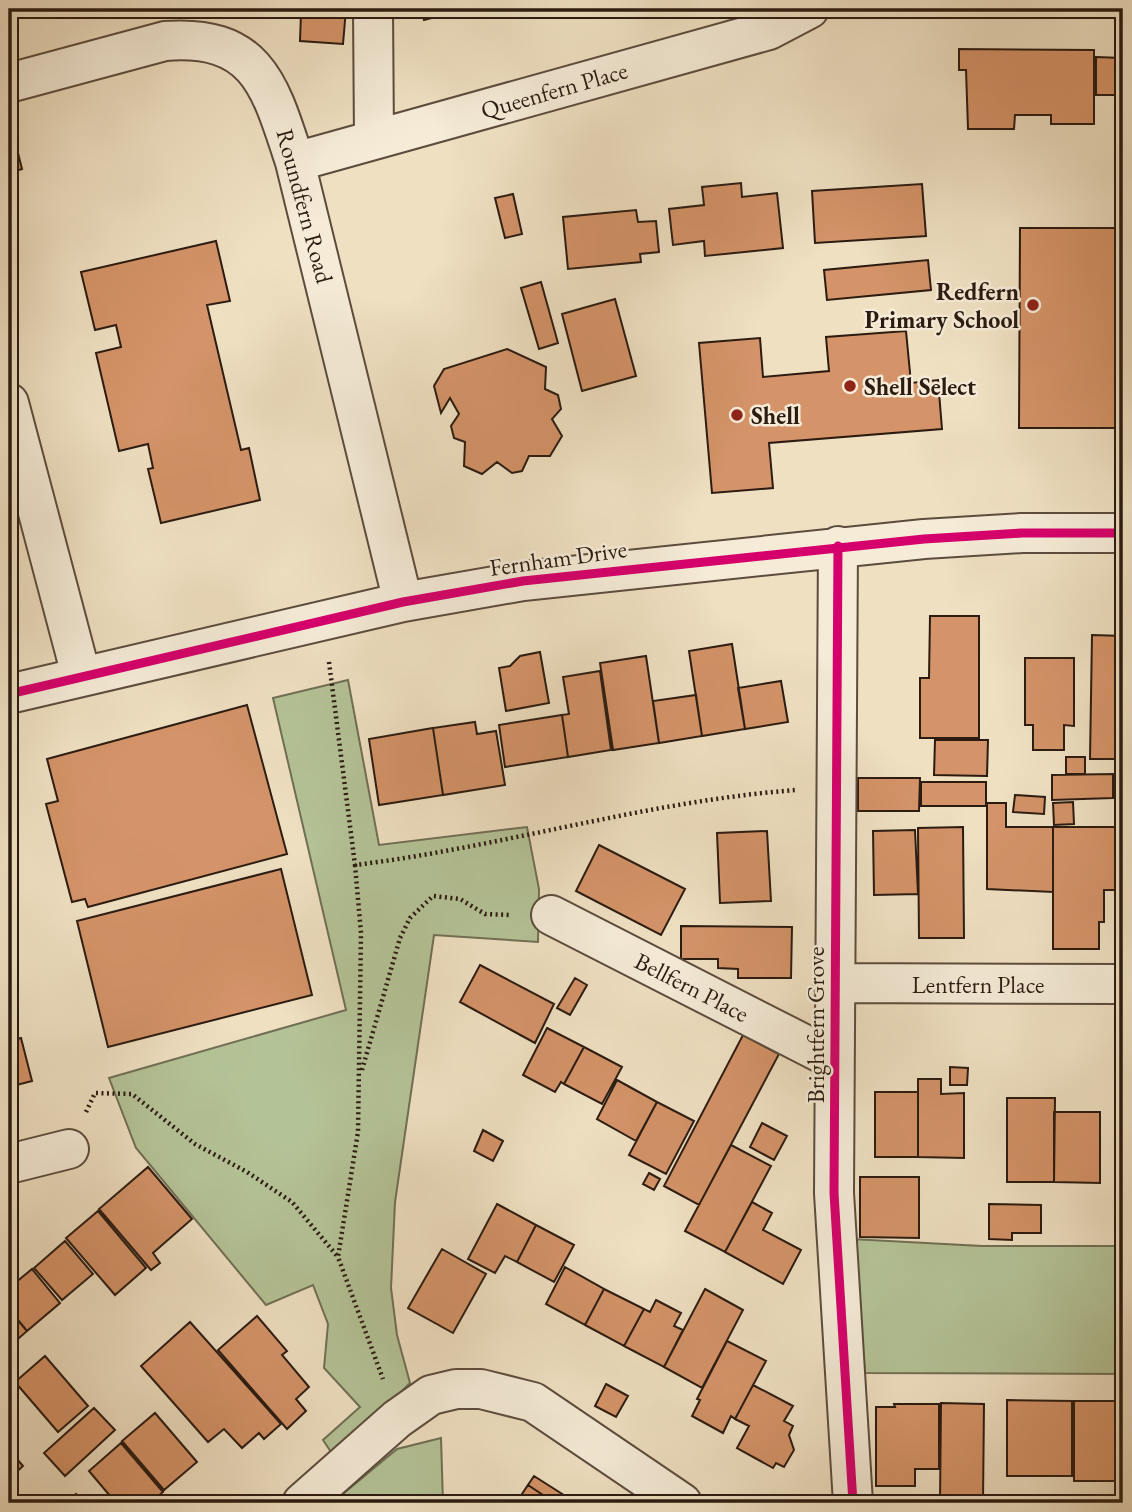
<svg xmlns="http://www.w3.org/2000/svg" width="1132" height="1512" viewBox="0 0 1132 1512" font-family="'EB Garamond',serif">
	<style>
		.green { fill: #b4c397; stroke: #706f54; stroke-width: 2 }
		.building { fill: #d49368; stroke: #2b1b11; stroke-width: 2 }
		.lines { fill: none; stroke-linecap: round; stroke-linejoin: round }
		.minor-casing { stroke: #5c4c3d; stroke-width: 42 }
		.path { stroke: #2b1b11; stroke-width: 4.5; stroke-dasharray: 2 3.5; stroke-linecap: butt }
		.minor { stroke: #f5ebd7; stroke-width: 38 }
		.cycleway-casing { stroke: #f5ebd7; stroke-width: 13 }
		.cycleway { stroke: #d6006c; stroke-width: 9 }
		.poi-dot { fill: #8f2418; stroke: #f5ebd7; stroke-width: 2.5 }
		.labels { text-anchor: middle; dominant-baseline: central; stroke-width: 5; stroke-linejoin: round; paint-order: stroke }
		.street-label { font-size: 24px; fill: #2b1b11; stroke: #f5ebd7 }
		.poi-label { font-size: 24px; font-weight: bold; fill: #2b1b11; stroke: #f5ebd7; text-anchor: start }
	</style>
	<rect width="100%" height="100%" fill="#efe0c2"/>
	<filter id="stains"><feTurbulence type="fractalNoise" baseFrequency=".00286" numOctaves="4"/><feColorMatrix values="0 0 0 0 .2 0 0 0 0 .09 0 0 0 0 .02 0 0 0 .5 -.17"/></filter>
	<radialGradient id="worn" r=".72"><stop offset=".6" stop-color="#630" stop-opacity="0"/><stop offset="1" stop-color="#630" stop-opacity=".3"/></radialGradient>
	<!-- green -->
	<path class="green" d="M 348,680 L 379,845 L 527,827 L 539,889 L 538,942 L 434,935 L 395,1202 L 391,1288 L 397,1335 L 410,1383 L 335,1458 L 323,1440 L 360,1407 L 324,1368 L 328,1324 L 313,1285 L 266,1305 L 136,1148 L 109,1078 L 346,1010 L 273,698 Z
		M 851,1239 L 982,1246 L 1123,1246 L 1123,1374 L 865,1373 Z
		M 441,1438 L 443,1503 L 332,1503 L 397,1449 Z"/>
	<!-- building -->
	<path class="building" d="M 259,9 L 346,9 L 343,44 L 300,41 L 301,13 Z
		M 421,9 L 466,9 L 424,20 Z
		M 959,49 L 1094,50 L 1094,124 L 1051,124 L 1051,115 L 1015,115 L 1014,129 L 968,129 L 966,70 L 959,70 Z
		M 1096,57 L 1123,58 L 1123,95 L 1096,95 Z
		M 17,149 L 22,169 L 9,173 L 9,151 Z
		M 741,183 L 742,197 L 777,193 L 783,248 L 705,256 L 704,241 L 673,245 L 669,209 L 704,205 L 702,187 Z
		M 922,184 L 926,236 L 815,243 L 812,191 Z
		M 513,194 L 522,234 L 505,238 L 495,198 Z
		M 636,210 L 638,222 L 656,221 L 659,252 L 640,254 L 641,262 L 568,269 L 563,217 Z
		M 1020,228 L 1123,228 L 1123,428 L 1019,428 Z
		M 216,241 L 230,301 L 207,305 L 241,450 L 249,448 L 260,500 L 161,523 L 148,469 L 153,468 L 148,444 L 119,451 L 96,353 L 121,347 L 116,325 L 95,330 L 81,272 Z
		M 928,260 L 931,290 L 827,300 L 824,270 Z
		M 541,282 L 558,343 L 539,349 L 521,288 Z
		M 615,299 L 636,376 L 582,391 L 562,314 Z
		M 906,331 L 911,383 L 938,380 L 942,429 L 769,443 L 773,488 L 712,493 L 699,343 L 760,338 L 763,377 L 829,371 L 826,337 Z
		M 507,349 L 546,367 L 545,389 L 558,395 L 561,409 L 552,419 L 562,436 L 550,456 L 529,456 L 522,471 L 512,473 L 497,462 L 482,474 L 464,466 L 465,442 L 454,438 L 451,426 L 459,414 L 450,398 L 441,413 L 434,386 L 444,369 Z
		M 930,616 L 979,616 L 979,738 L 920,738 L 920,678 L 929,678 Z
		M 1092,635 L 1123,636 L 1123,759 L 1090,759 Z
		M 732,644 L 745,729 L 702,736 L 689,651 Z
		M 540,652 L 549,703 L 506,711 L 499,668 L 510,666 L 520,656 Z
		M 646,656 L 659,743 L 613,750 L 600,663 Z
		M 1025,658 L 1074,658 L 1074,726 L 1064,725 L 1064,750 L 1033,750 L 1033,725 L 1025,725 Z
		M 600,671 L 611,750 L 568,757 L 562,715 L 569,714 L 563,677 Z
		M 781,681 L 788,722 L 745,729 L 738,688 Z
		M 696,695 L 702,736 L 659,743 L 653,701 Z
		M 247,705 L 287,854 L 88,907 L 85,899 L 72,902 L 46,804 L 58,801 L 47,759 Z
		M 562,715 L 568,757 L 505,767 L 499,725 Z
		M 475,722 L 477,734 L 496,731 L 505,785 L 443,795 L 433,728 Z
		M 433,728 L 443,795 L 379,805 L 369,739 Z
		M 935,740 L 988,740 L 987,776 L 934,775 Z
		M 1066,757 L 1085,757 L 1085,774 L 1066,774 Z
		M 1113,774 L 1113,798 L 1052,800 L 1052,775 Z
		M 858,778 L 920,778 L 919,811 L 858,811 Z
		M 921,782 L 986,782 L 986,806 L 921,806 Z
		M 1015,795 L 1045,797 L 1044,814 L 1013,812 Z
		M 1073,802 L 1074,824 L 1054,825 L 1053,803 Z
		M 987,803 L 1006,803 L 1006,827 L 1053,827 L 1053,892 L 987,889 Z
		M 963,827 L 964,938 L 919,938 L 918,828 Z
		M 1053,827 L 1120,827 L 1120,890 L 1104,890 L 1104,922 L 1099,922 L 1099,949 L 1053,949 Z
		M 915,830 L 918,894 L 874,895 L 873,831 Z
		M 767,831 L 771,901 L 720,903 L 717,833 Z
		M 599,845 L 685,889 L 661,935 L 576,891 Z
		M 281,869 L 312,995 L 108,1047 L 77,921 Z
		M 681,926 L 792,927 L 791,978 L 738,978 L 738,969 L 718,968 L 718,959 L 681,959 Z
		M 480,965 L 554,1004 L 535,1043 L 460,1002 Z
		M 575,978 L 587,985 L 570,1015 L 557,1008 Z
		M 547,1028 L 584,1047 L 564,1084 L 561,1082 L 555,1092 L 523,1075 Z
		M 743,1035 L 779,1054 L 699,1205 L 664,1186 Z
		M 21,1038 L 32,1081 L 9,1087 L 9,1041 Z
		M 584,1047 L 622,1067 L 602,1104 L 564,1084 Z
		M 950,1067 L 968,1068 L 967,1085 L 950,1085 Z
		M 918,1079 L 941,1079 L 941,1094 L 964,1093 L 964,1158 L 918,1157 Z
		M 617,1080 L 657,1102 L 636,1141 L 597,1119 Z
		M 875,1092 L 918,1092 L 918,1157 L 875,1157 Z
		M 1007,1098 L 1055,1098 L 1054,1182 L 1007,1182 Z
		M 657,1102 L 694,1121 L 666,1174 L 629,1155 Z
		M 1119,1102 L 1123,1102 L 1123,1159 L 1120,1159 Z
		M 1054,1112 L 1100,1112 L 1100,1183 L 1054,1182 Z
		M 762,1123 L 787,1136 L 774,1160 L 750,1147 Z
		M 483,1130 L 503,1141 L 493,1161 L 474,1151 Z
		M 731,1145 L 771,1166 L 725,1252 L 685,1231 Z
		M 148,1167 L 192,1219 L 153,1253 L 160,1263 L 151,1270 L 99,1209 Z
		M 649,1173 L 660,1179 L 654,1190 L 643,1184 Z
		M 860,1177 L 919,1177 L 919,1238 L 860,1237 Z
		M 752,1202 L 772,1213 L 763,1230 L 801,1250 L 783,1284 L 725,1252 Z
		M 497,1204 L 536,1225 L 517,1262 L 505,1256 L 495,1273 L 468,1259 Z
		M 989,1204 L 1041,1205 L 1041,1233 L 1012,1233 L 1012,1240 L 989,1239 Z
		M 98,1211 L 146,1268 L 115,1295 L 66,1238 Z
		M 536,1225 L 574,1245 L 554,1282 L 517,1262 Z
		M 65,1241 L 93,1274 L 62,1300 L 34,1268 Z
		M 442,1249 L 486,1274 L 453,1333 L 408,1308 Z
		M 565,1267 L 604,1289 L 585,1325 L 546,1304 Z
		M 32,1269 L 60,1303 L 27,1331 L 9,1309 L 9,1288 Z
		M 604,1289 L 644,1309 L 624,1346 L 585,1325 Z
		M 705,1289 L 743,1310 L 702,1388 L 664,1367 Z
		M 656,1300 L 681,1313 L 674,1326 L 683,1330 L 664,1367 L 624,1346 L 644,1309 L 650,1312 Z
		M 9,1310 L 27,1331 L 9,1347 Z
		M 257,1316 L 287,1351 L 282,1355 L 309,1387 L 296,1399 L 306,1411 L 287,1429 L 218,1350 Z
		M 190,1322 L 281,1424 L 264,1439 L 259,1433 L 242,1448 L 224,1429 L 208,1442 L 141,1366 Z
		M 727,1341 L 766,1361 L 735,1419 L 731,1416 L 723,1433 L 692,1416 L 700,1400 L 697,1399 Z
		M 45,1356 L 88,1406 L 58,1432 L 15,1382 Z
		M 606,1384 L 628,1396 L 616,1417 L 595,1406 Z
		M 753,1385 L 793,1406 L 784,1421 L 793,1426 L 789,1435 L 794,1450 L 784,1467 L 776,1463 L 773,1468 L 737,1448 L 749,1426 L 735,1419 Z
		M 1007,1400 L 1072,1401 L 1072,1476 L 1007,1476 Z
		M 1074,1401 L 1119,1401 L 1119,1481 L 1074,1481 Z
		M 941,1403 L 984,1404 L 983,1503 L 940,1503 Z
		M 894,1404 L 939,1404 L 939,1469 L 915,1469 L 915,1486 L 876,1486 L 876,1407 L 895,1407 Z
		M 94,1408 L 115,1430 L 65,1476 L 44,1453 Z
		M 155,1413 L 197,1462 L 164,1490 L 122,1441 Z
		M 121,1443 L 163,1492 L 150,1503 L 116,1503 L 89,1471 Z
		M 9,1450 L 23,1466 L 9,1479 Z
		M 534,1476 L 570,1499 L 567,1503 L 555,1503 L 528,1485 Z
		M 528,1485 L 555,1503 L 516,1503 Z
		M 76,1494 L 83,1503 L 65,1503 Z"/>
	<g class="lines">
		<defs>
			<path id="minor" d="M 373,9 L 374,140
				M 9,83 L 165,41 C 258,34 270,86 295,162 L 403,602
				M 295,162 L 769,30 L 809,9
				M 9,403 L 81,675
				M 838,546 L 834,1193 L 853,1503
				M 9,694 L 403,602 L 523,581 L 924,539 L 1022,533 L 1123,533
				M 551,915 L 833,1059
				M 833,983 L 1123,984
				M 9,1164 L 69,1149
				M 302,1503 L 397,1419 L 431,1395 L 456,1389 L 481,1389 L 533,1402 L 682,1503"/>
		</defs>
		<!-- minor casing -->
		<use href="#minor" class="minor-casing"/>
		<!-- path -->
		<path class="path" d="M 329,662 L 355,865 C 503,847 647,801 796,790
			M 355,865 L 361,933 L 358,1132 L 338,1257 L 383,1379
			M 362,1070 L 400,938 L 410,918 L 433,896 L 460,899 L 485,914 L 511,915
			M 86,1112 L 95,1093 L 132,1094 L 195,1144 L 247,1172 L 292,1202 L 338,1257"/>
		<!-- minor -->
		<use href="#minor" class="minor"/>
		<defs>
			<path id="cycleway" d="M 838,546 L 834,1193 L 853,1503
				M 9,694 L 403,602 L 523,581 L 924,539 L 1022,533 L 1123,533"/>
		</defs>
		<!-- cycleway casing -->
		<use href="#cycleway" class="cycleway-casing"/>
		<!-- cycleway -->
		<use href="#cycleway" class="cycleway"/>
	</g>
	<!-- markers -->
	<g class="poi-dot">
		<circle cx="1033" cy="305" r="7"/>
		<circle cx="850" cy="386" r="7"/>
		<circle cx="737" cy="415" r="7"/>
	</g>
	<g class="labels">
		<!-- street labels -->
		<g class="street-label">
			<text transform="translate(554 90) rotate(-16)">Queenfern Place</text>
			<text transform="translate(305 206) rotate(75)">Roundfern Road</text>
			<text transform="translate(558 558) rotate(-8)">Fernham Drive</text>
			<text x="978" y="984">Lentfern Place</text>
			<text transform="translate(692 987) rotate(27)">Bellfern Place</text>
			<text transform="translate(815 1025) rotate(-90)">Brightfern Grove</text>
		</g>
		<!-- poi labels -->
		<g class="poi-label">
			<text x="1019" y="291" text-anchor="end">Redfern<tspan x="1019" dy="28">Primary School</tspan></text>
			<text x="864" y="386">Shell Select</text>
			<text x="751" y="415">Shell</text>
		</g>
	</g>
	<!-- margin -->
	<rect width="1132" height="1512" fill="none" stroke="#efe0c2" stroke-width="35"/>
	<rect x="10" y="10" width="1111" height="1491" fill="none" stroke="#2b1b11" stroke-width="3.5"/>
	<rect x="18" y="18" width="1097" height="1477" fill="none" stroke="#2b1b11" stroke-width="2"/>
	<rect width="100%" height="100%" filter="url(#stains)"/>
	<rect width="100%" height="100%" fill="url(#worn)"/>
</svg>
